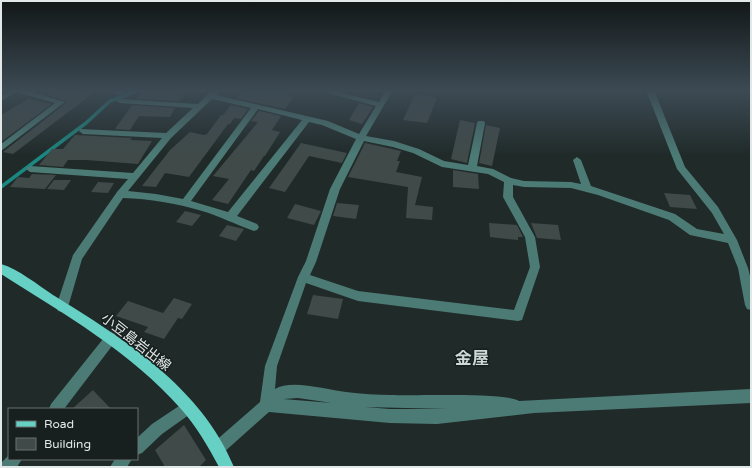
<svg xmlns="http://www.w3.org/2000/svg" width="752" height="468" viewBox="0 0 752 468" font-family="'Varela Round','Noto Sans JP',sans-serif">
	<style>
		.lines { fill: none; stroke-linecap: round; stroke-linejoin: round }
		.stream { stroke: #1a8880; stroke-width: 3.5 }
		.building { fill: #404a49 }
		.minor { fill: #4c7b76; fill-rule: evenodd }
		.major { fill: #66d0c5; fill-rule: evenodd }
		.labels { text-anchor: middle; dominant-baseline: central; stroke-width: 3; stroke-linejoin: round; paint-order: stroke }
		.near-street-label { font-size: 14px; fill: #e1e8e7; stroke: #17201f }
		.near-quarter-label { font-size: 17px; font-weight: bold; fill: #cddad8; stroke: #17201f }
	</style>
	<rect width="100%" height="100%" fill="#202a29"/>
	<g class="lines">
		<!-- stream -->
		<path class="stream" d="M 1,187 L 86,123 L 110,101 L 139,90"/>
	</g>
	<!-- building -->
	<path class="building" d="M 54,90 L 77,90 L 92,94 L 13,154 L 3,152 L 66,103 L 65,101 L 47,95 Z
		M 142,90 L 172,91 L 186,90 L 179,101 L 136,99 Z
		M 243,90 L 292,90 L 287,96 L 293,97 L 285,109 L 236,98 Z
		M 415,94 L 437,98 L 427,123 L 403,120 Z
		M 28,99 L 52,104 L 1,142 L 1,115 Z
		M 359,103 L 373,107 L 362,124 L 349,120 Z
		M 132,105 L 175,108 L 170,117 L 139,116 L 130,130 L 115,129 Z
		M 231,105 L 248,109 L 241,119 L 234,118 L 230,124 L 228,124 L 189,177 L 165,173 L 156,187 L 142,186 L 170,150 L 190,132 L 204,135 L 207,134 L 221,115 L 223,115 Z
		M 259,111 L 281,116 L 272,130 L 280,132 L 265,156 L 264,156 L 254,171 L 251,170 L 228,204 L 212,200 L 229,179 L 213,176 L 258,122 L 251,121 Z
		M 460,120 L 475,123 L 467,163 L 451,159 Z
		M 486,125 L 500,128 L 492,166 L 479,163 Z
		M 75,135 L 132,138 L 130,140 L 152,141 L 138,164 L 86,160 L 68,160 L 63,167 L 39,165 L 52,149 L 63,149 Z
		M 301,143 L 347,153 L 342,163 L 309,156 L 285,192 L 269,188 Z
		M 365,143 L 401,151 L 397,161 L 400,161 L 396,172 L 422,177 L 415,205 L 433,207 L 432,220 L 406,218 L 408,187 L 348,177 Z
		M 453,170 L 478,174 L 479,189 L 453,187 Z
		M 32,174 L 56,175 L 45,189 L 10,187 L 18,177 L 29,178 Z
		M 54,180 L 71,180 L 64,190 L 47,189 Z
		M 98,182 L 114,183 L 108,193 L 91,192 Z
		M 664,193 L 690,195 L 697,209 L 670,207 Z
		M 337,203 L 359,205 L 356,219 L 333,216 Z
		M 295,204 L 321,211 L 314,225 L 287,218 Z
		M 185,211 L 201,215 L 192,226 L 176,222 Z
		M 489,223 L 517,225 L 523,237 L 518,237 L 518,240 L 490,237 Z
		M 531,223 L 558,225 L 561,240 L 537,238 Z
		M 227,225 L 244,229 L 236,241 L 219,236 Z
		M 313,295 L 343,299 L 338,319 L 307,314 Z
		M 174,298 L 192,304 L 182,319 L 178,318 L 164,339 L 144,332 L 148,327 L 116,316 L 128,301 L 163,313 Z
		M 93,390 L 111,409 L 72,409 Z
		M 184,425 L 206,460 L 199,467 L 165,467 L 155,450 Z"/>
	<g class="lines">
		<!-- minor -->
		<path class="minor" d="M 10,90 L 26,90 L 65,102 L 1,151 L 1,144 L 55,103 L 16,92 L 1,101 L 1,96 Z
			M 104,90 L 118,90 L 124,93 L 120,95 Z
			M 212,90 L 220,90 L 216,95 L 328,121 L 359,134 L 376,106 L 317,90 L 330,90 L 379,102 L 386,90 L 393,90 L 366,136 L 394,141 L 419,149 L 444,161 L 468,165 L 477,123 L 478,121 L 484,121 L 485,123 L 477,166 L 493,169 L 511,178 L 524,181 L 571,182 L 581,184 L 573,160 L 577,157 L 581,160 L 591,186 L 675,214 L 697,229 L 724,234 L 712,213 L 677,169 L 646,90 L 654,90 L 685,167 L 718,207 L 737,240 L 748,268 L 751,280 L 751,310 L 747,309 L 745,305 L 738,268 L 728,243 L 690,235 L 669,220 L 598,195 L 571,188 L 524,187 L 513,185 L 513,197 L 535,237 L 540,267 L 522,320 L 518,321 L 358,301 L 306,283 L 277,366 L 275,389 C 291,379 327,390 346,392 C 361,394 377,395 392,395 C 414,396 506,392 519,401 L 751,389 L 751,403 L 534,413 L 437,424 L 390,423 L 269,412 L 223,453 L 218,455 L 213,453 L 211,448 L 213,443 L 260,402 L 265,366 L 298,277 L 306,261 L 330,189 L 356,139 L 322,125 L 309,122 L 237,216 L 257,224 L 259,227 L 257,230 L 254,231 C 236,225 220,216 202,211 C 176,203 150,199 123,198 L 82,259 L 68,307 L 66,311 L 62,312 L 58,311 L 56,307 L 73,255 L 117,192 L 128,179 L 30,172 L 26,169 L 30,166 L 133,173 L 162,138 L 83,134 L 79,131 L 80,129 L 166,133 L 193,108 L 120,103 L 116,101 L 120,99 L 198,104 ZM 212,99 L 251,108 L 183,199 L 156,194 L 128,191 L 171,138 ZM 258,109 L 302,120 L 228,212 L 191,201 ZM 364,141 L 393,147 L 413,153 L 442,167 L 488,174 L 504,182 L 503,197 L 525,237 L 530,267 L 514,310 L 358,291 L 310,275 L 316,262 L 340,189 ZM 298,398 L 332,403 L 283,399 ZM 365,407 L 447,409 L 390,409 Z
			M 111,332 L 115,334 L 117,338 L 115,342 L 64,409 L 49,409 L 51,404 L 107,334 Z
			M 188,400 L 193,402 L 195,407 L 193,412 L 162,434 L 142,453 L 137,455 L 137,438 L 152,424 Z
			M 9,455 L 9,459 L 22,459 L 17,467 L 1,467 L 2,462 Z
			M 115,459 L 132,459 L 127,467 L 110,467 Z"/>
		<!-- major -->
		<path class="major" d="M 1,264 C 18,269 38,285 53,295 C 123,338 202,388 234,467 L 219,467 C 208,446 196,426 181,409 C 131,352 64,314 1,274 Z"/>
	</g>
	<!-- sky -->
	<linearGradient id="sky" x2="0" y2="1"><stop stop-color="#121717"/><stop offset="0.58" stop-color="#3c4a54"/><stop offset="1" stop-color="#3c4a54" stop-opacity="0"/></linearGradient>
	<rect width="752" height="156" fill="url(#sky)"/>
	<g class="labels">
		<!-- near-street labels -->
		<g class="near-street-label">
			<text transform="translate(136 342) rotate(38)">小豆島岩出線</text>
		</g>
		<!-- near-quarter labels -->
		<g class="near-quarter-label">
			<text x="472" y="358">金屋</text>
		</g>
	</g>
	<!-- border -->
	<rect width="752" height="468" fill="none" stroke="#e1e8e7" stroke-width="4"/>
	<!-- legend -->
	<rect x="8" y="408" width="130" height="52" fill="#17201f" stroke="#68706f"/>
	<rect x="16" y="421" width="20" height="6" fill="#66d0c5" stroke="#68706f"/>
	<text x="44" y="428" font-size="12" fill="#e1e8e7">Road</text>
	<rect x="16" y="438" width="20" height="12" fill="#404a49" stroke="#68706f"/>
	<text x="44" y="448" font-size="12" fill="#e1e8e7">Building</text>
</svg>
